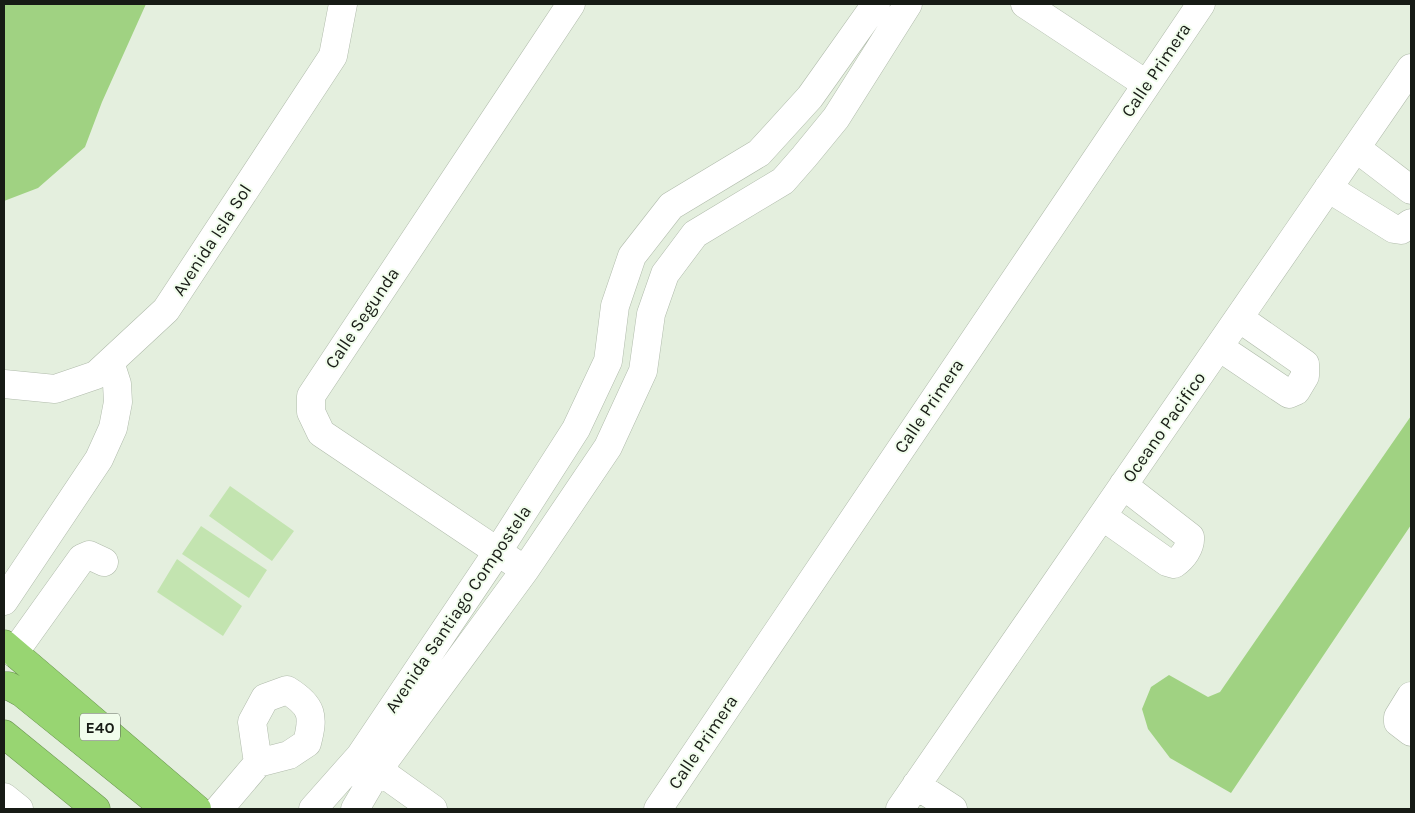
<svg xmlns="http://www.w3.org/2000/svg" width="1415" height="813" viewBox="0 0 1415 813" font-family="Karla,sans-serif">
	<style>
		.green { fill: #c3e4b0 }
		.water { fill: #a0d282 }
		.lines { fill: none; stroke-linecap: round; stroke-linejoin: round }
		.minor-casing { stroke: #b0bbab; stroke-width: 29 }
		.highway-casing { stroke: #6b9451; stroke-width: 29 }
		.minor { stroke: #fff; stroke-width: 28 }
		.highway { stroke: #98d572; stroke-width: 28 }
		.labels { text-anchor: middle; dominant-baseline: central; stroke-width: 4; stroke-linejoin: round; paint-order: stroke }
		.shield { fill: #f1fdec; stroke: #585f56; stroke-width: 1 }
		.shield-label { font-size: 16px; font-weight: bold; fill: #171b15 }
		.street-label { font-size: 18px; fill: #171b15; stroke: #f1fdec }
	</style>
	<rect width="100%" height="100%" fill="#e4efde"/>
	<!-- green -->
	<path class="green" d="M 230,486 L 294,531 L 272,561 L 209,516 Z
		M 201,526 L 267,570 L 249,598 L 182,554 Z
		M 177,559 L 242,606 L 223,636 L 157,592 Z"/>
	<!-- water -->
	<path class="water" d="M 4,4 L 146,4 L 102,102 L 85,147 L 38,188 L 4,201 Z
		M 1411,416 L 1411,525 L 1231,793 L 1170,758 L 1148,729 L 1142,709 L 1151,687 L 1169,675 L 1208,697 L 1220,692 Z"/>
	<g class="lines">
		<defs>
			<path id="minor" d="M 1025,4 L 1146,84
				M 1356,148 L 1411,190
				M 1328,188 L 1394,229 L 1401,230 L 1411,223
				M 1219,347 L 1289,394 L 1296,391 L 1305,376 L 1305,364 L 1239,318
				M 4,384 L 55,389 L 96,375 L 166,310 L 333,56 L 343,4
				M 1102,516 L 1167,562 L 1174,564 C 1183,558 1191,547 1190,537 L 1123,485
				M 513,562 L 321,433 L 311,412 L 311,396 L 571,4
				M 4,601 L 99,459 L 113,428 L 118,402 L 117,384 L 110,362
				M 14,653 L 82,558 L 89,555 L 104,562
				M 1411,696 L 1398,717 L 1398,722 L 1411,732
				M 363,759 L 433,809
				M 916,785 L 953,809
				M 4,797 L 19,809
				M 219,809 L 258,763 L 289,755 L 307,743 C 314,716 313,706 287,690 L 265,698 L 252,722 L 258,763
				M 313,809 L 360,756 L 498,551 L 576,429 L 608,361 L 615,306 L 632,256 L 671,206 L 759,153 L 810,97 L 876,4
				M 355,809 L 378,770 L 525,570 L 608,447 L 643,371 L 651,314 L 665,274 L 695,234 L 783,181 L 804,157 L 836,118 L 908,4
				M 658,809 L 1201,4
				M 900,809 L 1411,68"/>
			<path id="highway" d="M 4,644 L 197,809
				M 4,686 L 9,686 L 22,693 L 162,806 L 178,809
				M 4,734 L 96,809"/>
		</defs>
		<!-- minor casing -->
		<use href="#minor" class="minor-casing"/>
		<!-- highway casing -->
		<use href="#highway" class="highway-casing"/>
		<!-- minor -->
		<use href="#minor" class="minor"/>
		<!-- highway -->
		<use href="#highway" class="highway"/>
	</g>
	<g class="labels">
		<!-- shield labels -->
		<rect class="shield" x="80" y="713.5" width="40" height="27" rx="4"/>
		<g class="shield-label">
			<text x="100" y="727">E40</text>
		</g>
		<!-- street labels -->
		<g class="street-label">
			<text transform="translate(1156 70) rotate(-56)">Calle Primera</text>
			<text transform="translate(212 240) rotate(-57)">Avenida Isla Sol</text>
			<text transform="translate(362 318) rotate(-56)">Calle Segunda</text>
			<text transform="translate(929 406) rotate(-56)">Calle Primera</text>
			<text transform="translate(1164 427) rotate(-55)">Oceano Pacifico</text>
			<text transform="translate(458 609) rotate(-56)">Avenida Santiago Compostela</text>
			<text transform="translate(703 742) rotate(-56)">Calle Primera</text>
		</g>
	</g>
	<!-- border -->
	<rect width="1415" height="813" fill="none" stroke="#171b15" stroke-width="10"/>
</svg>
